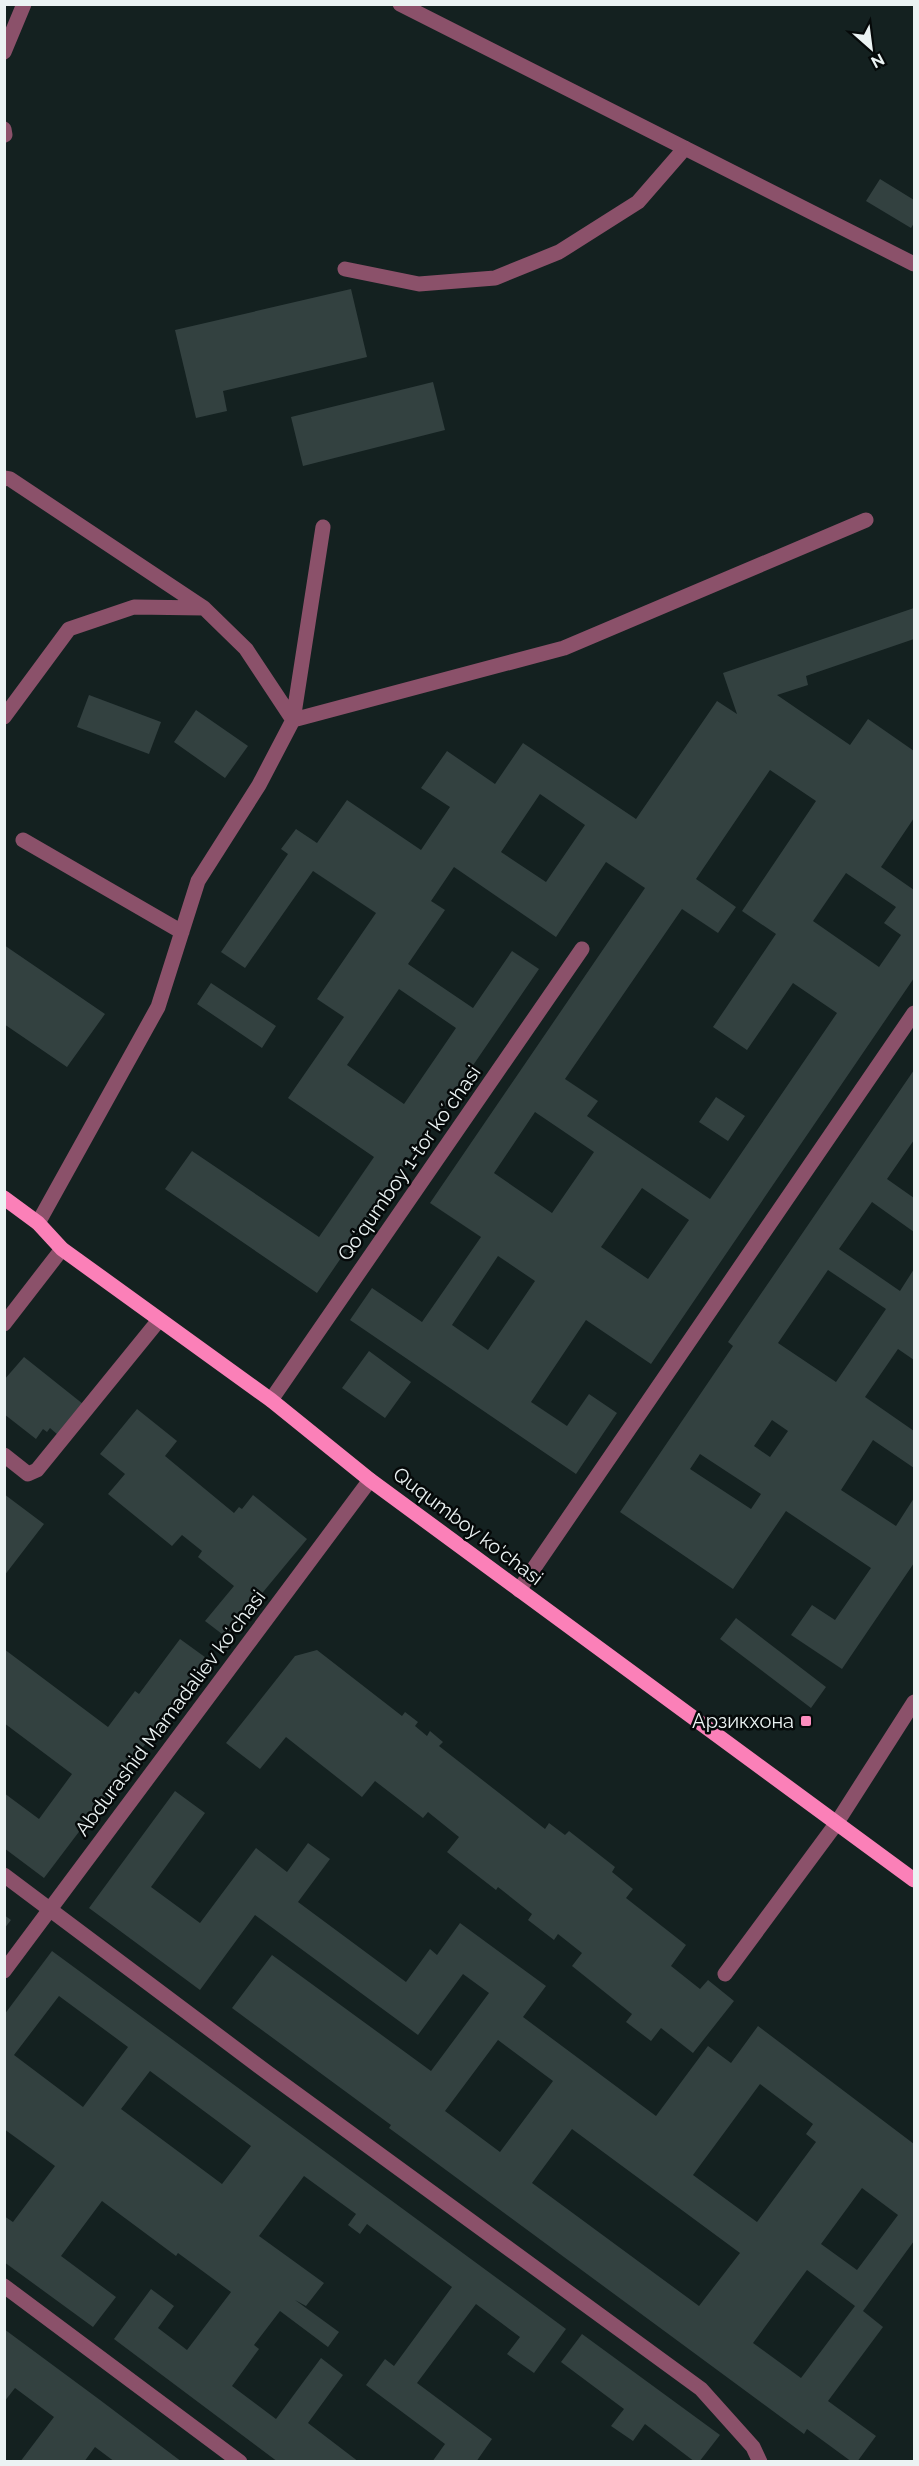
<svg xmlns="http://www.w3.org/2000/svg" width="919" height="2466" viewBox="0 0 919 2466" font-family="Raleway,sans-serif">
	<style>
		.building { fill: #334140; fill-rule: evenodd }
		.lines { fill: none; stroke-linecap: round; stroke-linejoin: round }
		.service { stroke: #8b516a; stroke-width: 15 }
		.minor { stroke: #8b516a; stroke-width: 15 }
		.tertiary { stroke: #8b516a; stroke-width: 15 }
		.primary { stroke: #fb80b8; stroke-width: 15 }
		.poi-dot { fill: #fd8ebf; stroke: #050909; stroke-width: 2 }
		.labels { text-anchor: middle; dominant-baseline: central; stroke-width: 5; stroke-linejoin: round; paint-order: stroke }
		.street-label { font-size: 20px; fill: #ebf3f3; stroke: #050909 }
		.poi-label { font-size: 20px; fill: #ebf3f3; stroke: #050909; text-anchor: end }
	</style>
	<rect width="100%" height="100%" fill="#142120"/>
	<!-- building -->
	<path class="building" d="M 880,179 L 914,200 L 914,223 L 911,228 L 866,201 Z
		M 351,289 L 367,357 L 223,391 L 227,411 L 196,418 L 175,330 Z
		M 433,382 L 445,430 L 303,466 L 291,417 Z
		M 914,608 L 914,639 L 806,676 L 808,685 L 777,695 L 850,745 L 868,719 L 914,751 L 914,818 L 881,867 L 914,890 L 914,978 L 651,1364 L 586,1320 L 531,1402 L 567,1426 L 589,1394 L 617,1413 L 576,1474 L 350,1320 L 372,1288 L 422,1322 L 481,1237 L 430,1203 L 645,888 L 606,862 L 556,937 L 454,867 L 431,901 L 445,910 L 408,964 L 473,1008 L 512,951 L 539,969 L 317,1293 L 165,1189 L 192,1151 L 319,1237 L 374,1157 L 288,1098 L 344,1017 L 317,999 L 376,913 L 313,871 L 245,968 L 221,952 L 288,854 L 281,849 L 296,829 L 317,843 L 347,800 L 421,850 L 450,807 L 421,788 L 447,751 L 495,784 L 523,743 L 636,819 L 717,701 L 737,714 L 723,673 ZM 770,770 L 816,801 L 742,911 L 776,934 L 713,1027 L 747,1050 L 793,983 L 837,1013 L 710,1199 L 587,1116 L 598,1101 L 565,1079 L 682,909 L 718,933 L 736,907 L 696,879 ZM 540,794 L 585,825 L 546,882 L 501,852 ZM 846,873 L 896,907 L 884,923 L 901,935 L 879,967 L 813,921 ZM 399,989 L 456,1028 L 404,1104 L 347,1065 ZM 535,1112 L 594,1152 L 552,1213 L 494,1173 ZM 642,1188 L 689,1220 L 648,1279 L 601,1247 ZM 498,1256 L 535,1281 L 488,1350 L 452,1325 Z
		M 89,695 L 161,722 L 149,754 L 77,727 Z
		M 196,710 L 248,746 L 225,778 L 174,742 Z
		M 4,945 L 105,1014 L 67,1067 L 4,1024 Z
		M 211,983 L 276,1026 L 262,1048 L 197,1004 Z
		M 914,1070 L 914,1140 L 887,1179 L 914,1198 L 914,1232 L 872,1202 L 839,1249 L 900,1291 L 914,1269 L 914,1360 L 898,1349 L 865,1397 L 914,1431 L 914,1468 L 873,1440 L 841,1490 L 896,1526 L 914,1498 L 914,1563 L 842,1669 L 791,1635 L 812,1605 L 835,1620 L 871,1568 L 786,1511 L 733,1589 L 620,1512 L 733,1346 L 728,1342 ZM 828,1270 L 886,1309 L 836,1382 L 778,1343 ZM 772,1420 L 788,1431 L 770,1457 L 754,1446 ZM 700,1454 L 761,1494 L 751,1509 L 690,1469 Z
		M 716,1097 L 745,1116 L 728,1141 L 699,1122 Z
		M 369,1351 L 411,1382 L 385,1418 L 342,1388 Z
		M 24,1357 L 83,1404 L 58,1435 L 50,1428 L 47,1432 L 43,1429 L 36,1439 L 4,1414 L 4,1380 Z
		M 137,1409 L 177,1441 L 165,1456 L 234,1513 L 239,1507 L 242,1509 L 253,1495 L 307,1539 L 226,1637 L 205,1621 L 234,1586 L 198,1557 L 202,1551 L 182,1535 L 172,1546 L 108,1494 L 125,1474 L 100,1454 Z
		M 4,1494 L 44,1524 L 4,1576 Z
		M 736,1618 L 826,1687 L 811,1708 L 720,1639 Z
		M 180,1639 L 209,1660 L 44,1878 L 4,1848 L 4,1793 L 39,1819 L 72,1774 L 4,1723 L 4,1649 L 108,1727 L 135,1691 L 139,1694 Z
		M 317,1650 L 402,1716 L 405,1712 L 418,1722 L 415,1726 L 427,1736 L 430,1731 L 443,1742 L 439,1746 L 545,1829 L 549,1823 L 565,1835 L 569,1831 L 615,1867 L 612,1872 L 633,1889 L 626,1898 L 686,1945 L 671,1966 L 700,1989 L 708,1980 L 734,2001 L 693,2053 L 661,2028 L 651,2041 L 626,2022 L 632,2014 L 572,1966 L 582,1953 L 558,1934 L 554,1940 L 528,1920 L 532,1914 L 498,1887 L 496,1890 L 447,1852 L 459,1837 L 428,1812 L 423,1818 L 375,1781 L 362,1797 L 286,1737 L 260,1769 L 226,1743 L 295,1656 Z
		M 175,1791 L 205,1813 L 151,1887 L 200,1923 L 256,1848 L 287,1872 L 308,1843 L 330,1859 L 298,1902 L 406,1982 L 430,1949 L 437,1955 L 460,1923 L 546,1986 L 523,2017 L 656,2116 L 708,2046 L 731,2063 L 758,2026 L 914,2144 L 914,2241 L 863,2311 L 883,2327 L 828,2401 L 876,2436 L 857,2462 L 852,2462 L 807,2429 L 804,2434 L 389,2128 L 391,2125 L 232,2008 L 272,1955 L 431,2071 L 489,1993 L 463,1974 L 418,2035 L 255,1915 L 200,1990 L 89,1908 ZM 498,2040 L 553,2081 L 500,2152 L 445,2111 ZM 760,2084 L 813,2124 L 806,2134 L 816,2142 L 757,2222 L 693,2175 ZM 572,2129 L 740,2253 L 699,2306 L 532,2183 ZM 862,2188 L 898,2215 L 857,2270 L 821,2244 ZM 807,2270 L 855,2306 L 801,2378 L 753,2343 Z
		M 4,1915 L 11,1920 L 4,1929 Z
		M 52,1951 L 566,2329 L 534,2373 L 507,2354 L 520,2337 L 476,2304 L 417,2383 L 492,2439 L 476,2462 L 432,2462 L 445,2444 L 366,2385 L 385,2359 L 394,2366 L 452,2287 L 367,2224 L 360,2234 L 348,2225 L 356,2214 L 304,2176 L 259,2236 L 324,2283 L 306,2306 L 295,2300 L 339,2332 L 328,2347 L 280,2311 L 254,2345 L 259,2349 L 232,2386 L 276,2419 L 321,2358 L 343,2375 L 308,2423 L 359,2462 L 278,2462 L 114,2339 L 151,2289 L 174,2306 L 158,2328 L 187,2350 L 231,2292 L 178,2253 L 176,2256 L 102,2201 L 61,2256 L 116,2297 L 93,2327 L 4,2262 L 4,2216 L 13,2222 L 55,2166 L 4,2129 L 4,2015 ZM 59,1996 L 128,2047 L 83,2107 L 14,2055 ZM 150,2071 L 251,2146 L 222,2184 L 121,2109 Z
		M 4,2329 L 100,2400 L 182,2462 L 115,2462 L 95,2447 L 84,2462 L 20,2462 L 54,2417 L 15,2388 L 4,2402 Z
		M 582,2334 L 720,2435 L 699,2462 L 695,2462 L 645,2424 L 633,2441 L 611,2426 L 624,2409 L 561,2362 Z"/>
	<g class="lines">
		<!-- service -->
		<path class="service" d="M 400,4 L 914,264
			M 4,52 L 24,4
			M 4,129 L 5,135
			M 345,269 L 419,284 L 495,278 L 559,252 L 638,202 L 685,148
			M 4,478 L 10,479 L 204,608 L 246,649 L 293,720 L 564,648 L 866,520
			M 4,717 L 69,629 L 134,607 L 204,608
			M 23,840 L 182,932
			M 38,1223 L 158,1007 L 198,881 L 259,785 L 293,720 L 323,527
			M 4,1324 L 62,1249
			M 4,1455 L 28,1474 L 37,1470 L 159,1320
			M 725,1974 L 836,1824"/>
		<!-- minor -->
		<path class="minor" d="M 271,1400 L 582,949
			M 519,1590 L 914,1013
			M 4,1875 L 268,2073 L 701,2389 L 753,2447 L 760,2462
			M 4,1971 L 370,1480
			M 4,2286 L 240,2462"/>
		<!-- tertiary -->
		<path class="tertiary" d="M 836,1824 L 914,1702"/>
		<!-- primary -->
		<path class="primary" d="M 4,1198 L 38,1223 L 62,1249 L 271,1400 L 370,1480 L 914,1880"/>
	</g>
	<!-- markers -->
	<rect class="poi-dot" x="800" y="1715" width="12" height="12" rx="3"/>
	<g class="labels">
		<!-- street labels -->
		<g class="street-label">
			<text transform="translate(409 1163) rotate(-55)">Qoʻqumboy 1-tor koʼchasi</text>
			<text transform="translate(468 1526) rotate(37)">Ququmboy ko'chasi</text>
			<text transform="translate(170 1713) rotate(-53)">Abdurashid Mamadaliev koʻchasi</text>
		</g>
		<!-- poi labels -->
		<g class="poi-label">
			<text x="794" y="1721">Арзикхона</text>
		</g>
	</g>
	<!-- border -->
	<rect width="919" height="2466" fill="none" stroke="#ebf3f3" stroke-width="12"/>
	<!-- north arrow -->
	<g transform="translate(871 48) rotate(152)" stroke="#050909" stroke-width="4.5" paint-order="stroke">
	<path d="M0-4.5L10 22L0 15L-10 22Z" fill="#ebf3f3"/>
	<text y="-9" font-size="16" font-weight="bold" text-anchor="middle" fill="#ebf3f3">N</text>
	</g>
</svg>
